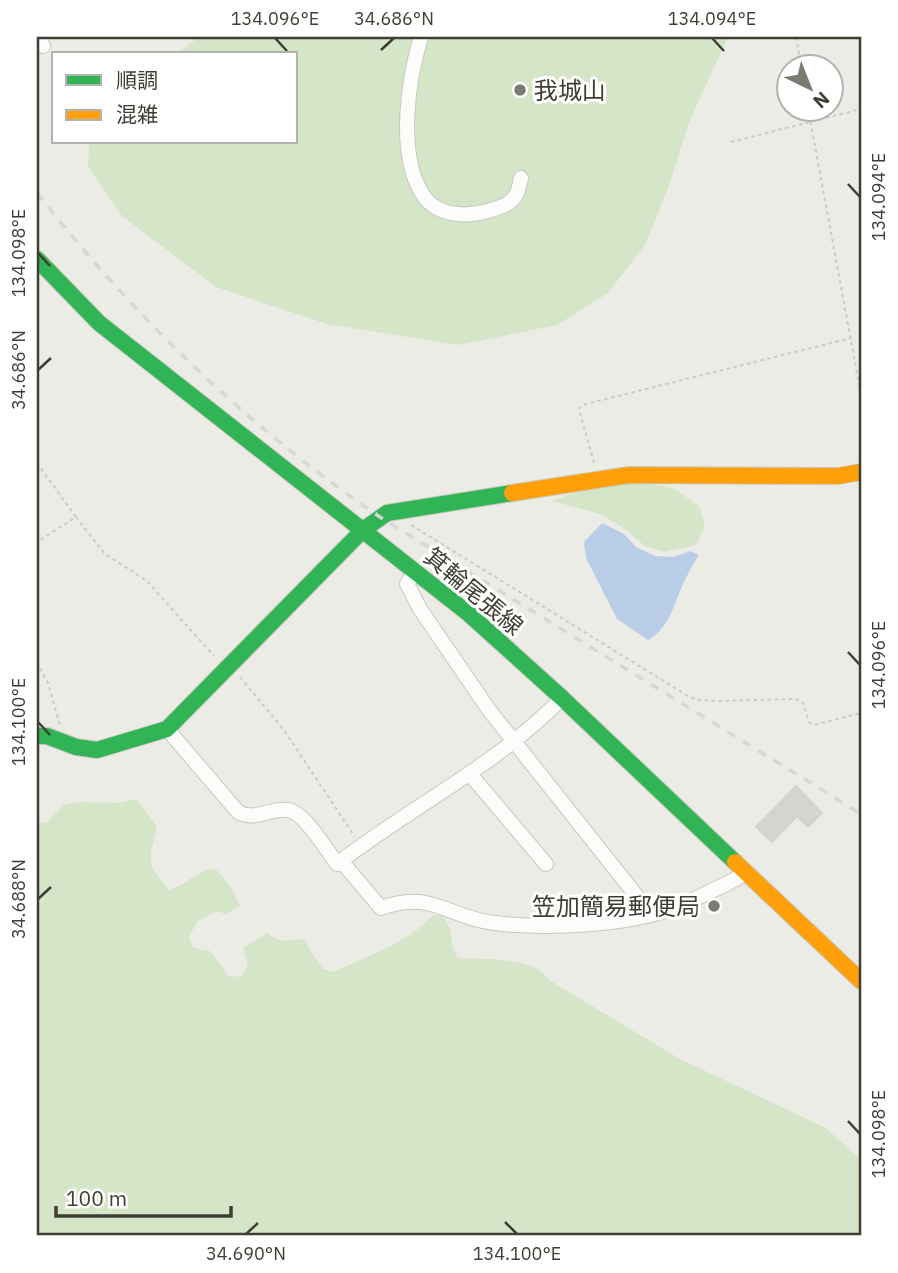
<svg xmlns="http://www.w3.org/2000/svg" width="898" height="1273" viewBox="0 0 898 1273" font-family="'IBM Plex Sans','Noto Sans JP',sans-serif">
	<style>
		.green { fill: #d5e5c8 }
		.water { fill: #bacde6 }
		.building { fill: #d5d5cf; stroke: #d4d3cc; stroke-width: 2 }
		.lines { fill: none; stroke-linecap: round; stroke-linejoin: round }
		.street-casing { stroke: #c8c8c2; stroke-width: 16 }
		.fast-casing { stroke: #cac9be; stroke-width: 18 }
		.slow-casing { stroke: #cac9be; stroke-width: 18 }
		.path { stroke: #cbcac6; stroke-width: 2; stroke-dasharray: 3.5 3.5; stroke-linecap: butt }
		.street { stroke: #fcfcfb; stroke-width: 14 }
		.fast { stroke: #30b455; stroke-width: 16 }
		.slow { stroke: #ff9f0a; stroke-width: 16 }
		.rail { stroke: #d7d7d6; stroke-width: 3.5; stroke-dasharray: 9 9; stroke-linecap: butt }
		.ticks { fill: none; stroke: #403e34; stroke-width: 2.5 }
		.poi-dot { fill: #7c7b72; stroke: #fff; stroke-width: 2.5 }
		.labels { text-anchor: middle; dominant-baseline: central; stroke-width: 6; stroke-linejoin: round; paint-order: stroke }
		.poi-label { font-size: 24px; fill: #403e34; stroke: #fff; text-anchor: start }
		.street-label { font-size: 24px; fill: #403e34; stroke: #fff }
		.neatline { fill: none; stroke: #403e34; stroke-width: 2.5 }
		.ticks-label { font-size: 18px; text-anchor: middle; fill: #403e34 }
	</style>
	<rect width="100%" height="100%" fill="#ecece6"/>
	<!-- green -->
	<path class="green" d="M 199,37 L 728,37 L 690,120 L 667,191 L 645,245 L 608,293 L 557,325 L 457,345 L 327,324 L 216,287 L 122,216 L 88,166 L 89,142 L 296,142 L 296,54 L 176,54 Z
		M 614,484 L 652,484 L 675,489 L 699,506 L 705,526 L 696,545 L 664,552 L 645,546 L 625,529 L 601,514 L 551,501 L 574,493 Z
		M 137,799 L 157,827 C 149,861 145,863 169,890 C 186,884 198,871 215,868 L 231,887 L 240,906 L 226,914 L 216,911 L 197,922 L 189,937 L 193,948 L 210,951 L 229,977 L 242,976 L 248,966 L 243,948 L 267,933 L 280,941 L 303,939 L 323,969 L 334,972 C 367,956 408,943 433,915 L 443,916 C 455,933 448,942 458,958 C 485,960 533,955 549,980 L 680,1059 L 826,1128 L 861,1160 L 861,1236 L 37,1236 L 37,822 L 46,823 L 65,804 L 78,802 L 119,803 Z"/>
	<!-- water -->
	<path class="water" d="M 602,523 L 624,534 L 636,547 L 655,556 L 674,557 L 690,551 L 699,555 C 694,563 689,571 685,580 C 675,600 670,629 648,640 L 617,619 L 586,558 L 584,542 Z"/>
	<!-- building -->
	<path class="building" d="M 796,786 L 822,813 L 808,827 L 797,816 L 772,842 L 756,827 Z"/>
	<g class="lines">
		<defs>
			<path id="street" d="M 39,37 L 43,46
				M 421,37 C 408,80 398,149 420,190 C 434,217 465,218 491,210 C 501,207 512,204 517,193 C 519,189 520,182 521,178
				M 415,571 L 407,584 L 420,609 L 489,710 L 651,914
				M 167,729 L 238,812 C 256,822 270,807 288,810 C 304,812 327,850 337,864 L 341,861 L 381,908 C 432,889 448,918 494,923 C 546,929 625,926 674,908 C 686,904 697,898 709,892 C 722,886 735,881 746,872
				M 469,773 L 546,864
				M 341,861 C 413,806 498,764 562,698"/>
			<path id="fast" d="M 37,259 L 99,323 L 469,614 L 562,698 L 735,862
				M 37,736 L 47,736 L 76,747 L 97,750 L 167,729 L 363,530 L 387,513 L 512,493"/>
			<path id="slow" d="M 512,493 L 629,475 L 838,476 L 861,472
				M 735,862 L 861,981"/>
		</defs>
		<!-- street casing -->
		<use href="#street" class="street-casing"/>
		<!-- fast casing -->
		<use href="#fast" class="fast-casing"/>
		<!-- slow casing -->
		<use href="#slow" class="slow-casing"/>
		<!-- path -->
		<path class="path" d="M 796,37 L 801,66
			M 808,108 L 861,395
			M 731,142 L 861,109
			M 37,463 L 76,517 L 37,542
			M 594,463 L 579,409 L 582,405 L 851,338
			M 76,517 L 105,554 L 147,581 L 214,656
			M 411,525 L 688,696 L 697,700 L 718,701 L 796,699 L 803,703 L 809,722 L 814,725 L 861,713
			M 37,662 L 48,683 L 60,725
			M 240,677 L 284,730 L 355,837"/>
		<!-- street -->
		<use href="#street" class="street"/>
		<!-- fast -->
		<use href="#fast" class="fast"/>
		<!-- slow -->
		<use href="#slow" class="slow"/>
		<!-- rail -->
		<path class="rail" d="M 37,193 C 135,318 248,427 380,517 L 861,814"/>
	</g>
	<!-- ticks -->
	<path class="ticks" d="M 275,38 L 287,51M 712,38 L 724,51M 381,50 L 394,38M 848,184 L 860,197M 38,253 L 50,266M 38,370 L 51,358M 848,652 L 860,665M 38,722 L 50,735M 38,899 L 51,887M 848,1121 L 860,1134M 505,1222 L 517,1234M 246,1234 L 258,1223"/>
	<!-- markers -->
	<g class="poi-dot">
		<circle cx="520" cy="90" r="7"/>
		<circle cx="714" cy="906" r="7"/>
	</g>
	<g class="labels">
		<!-- poi labels -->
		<g class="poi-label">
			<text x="534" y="90">我城山</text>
			<text x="700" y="906" text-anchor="end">笠加簡易郵便局</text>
		</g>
		<!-- street labels -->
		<g class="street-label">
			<text transform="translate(474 591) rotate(40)">箕輪尾張線</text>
		</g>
	</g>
	<!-- border -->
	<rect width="898" height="1273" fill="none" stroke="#ffffff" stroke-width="77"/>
	<!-- legend -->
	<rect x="52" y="52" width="245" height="91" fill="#ffffff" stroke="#b3b2ae" stroke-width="2"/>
	<rect x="66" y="75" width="35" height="10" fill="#30b455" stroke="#b3b2ae" stroke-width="2"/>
	<text x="116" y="88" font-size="21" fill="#403e34">順調</text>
	<rect x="66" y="110" width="35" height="10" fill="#ff9f0a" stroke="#b3b2ae" stroke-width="2"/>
	<text x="116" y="122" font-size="21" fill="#403e34">混雑</text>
	<!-- north arrow -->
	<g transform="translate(810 88) rotate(137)"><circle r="33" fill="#ffffff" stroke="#b3b2ae" stroke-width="2"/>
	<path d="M0-5L12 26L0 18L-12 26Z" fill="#7c7b72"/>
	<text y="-10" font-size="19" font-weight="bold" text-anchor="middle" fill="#403e34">N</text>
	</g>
	<!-- scale -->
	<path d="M56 1206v10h175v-10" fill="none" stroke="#403e34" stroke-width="3.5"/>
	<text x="66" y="1206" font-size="21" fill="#403e34" stroke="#ffffff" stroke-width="5" paint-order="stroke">100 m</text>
	<rect x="38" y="38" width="822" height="1196" class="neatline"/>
	<g class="ticks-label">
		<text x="275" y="25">134.096°E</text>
		<text x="394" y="25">34.686°N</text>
		<text x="712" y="25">134.094°E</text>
		<text transform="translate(879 197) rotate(-90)" y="6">134.094°E</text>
		<text transform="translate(19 253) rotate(-90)" y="6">134.098°E</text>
		<text transform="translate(19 370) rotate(-90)" y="6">34.686°N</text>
		<text transform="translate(879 665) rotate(-90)" y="6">134.096°E</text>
		<text transform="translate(19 722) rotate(-90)" y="6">134.100°E</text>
		<text transform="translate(19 899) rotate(-90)" y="6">34.688°N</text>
		<text transform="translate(879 1134) rotate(-90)" y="6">134.098°E</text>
		<text x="246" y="1260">34.690°N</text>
		<text x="517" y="1260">134.100°E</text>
	</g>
</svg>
